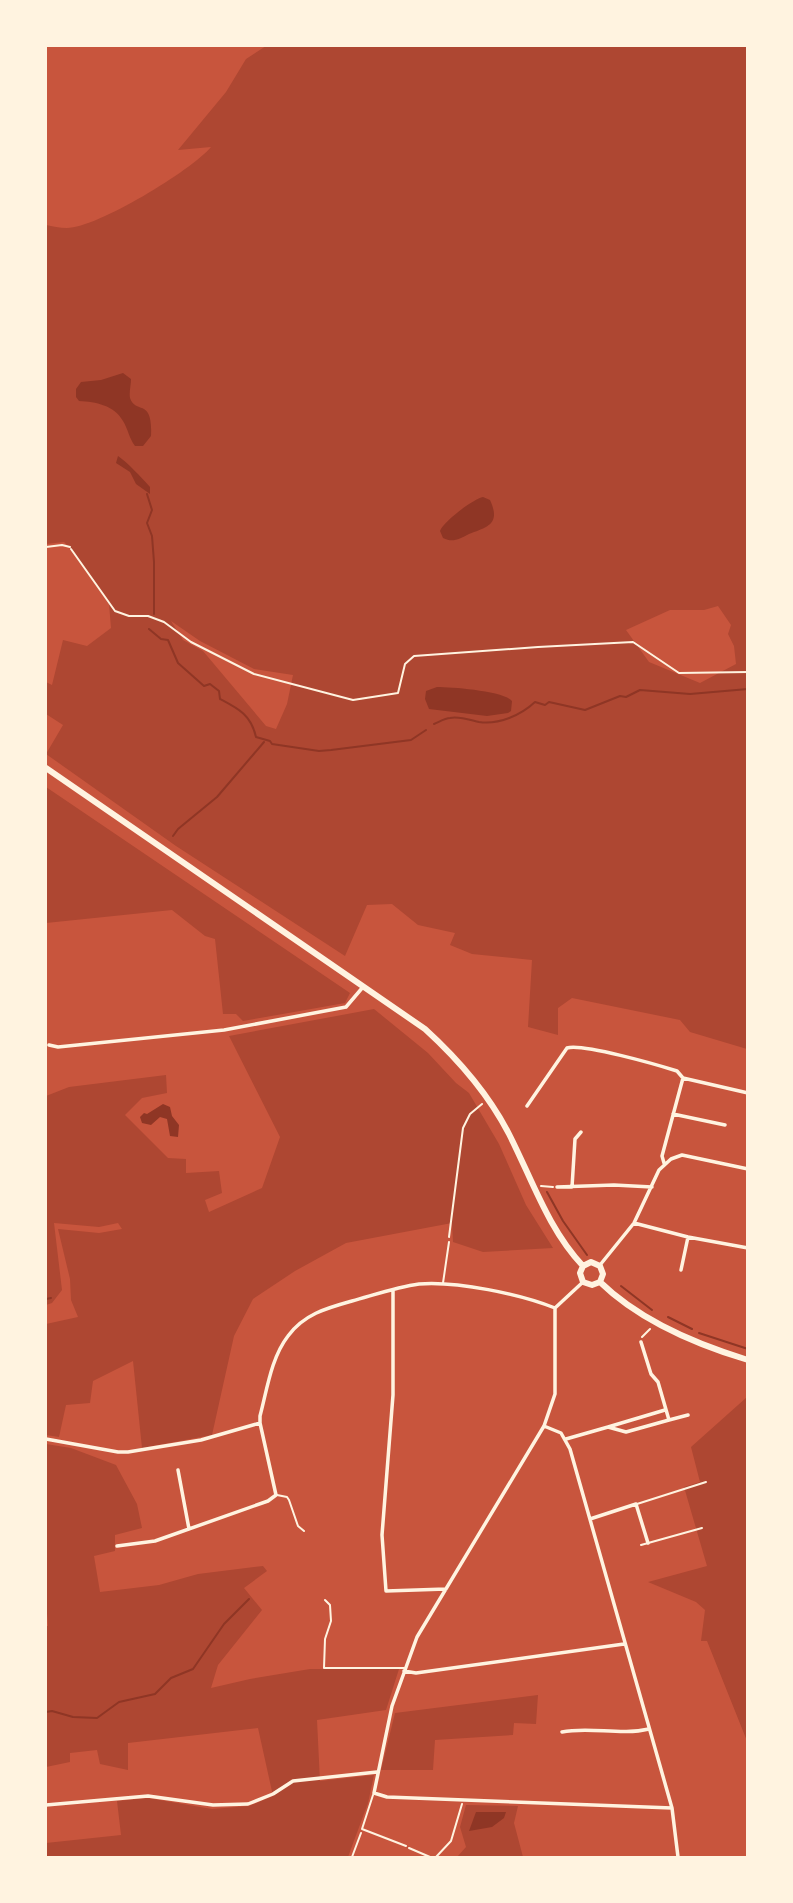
<svg xmlns="http://www.w3.org/2000/svg" width="793" height="1903" viewBox="0 0 793 1903" font-family="Inter,sans-serif">
	<style>
		.green { fill: #ae4732; fill-rule: evenodd }
		.water { fill: #8f3625 }
		.lines { fill: none; stroke-linecap: round; stroke-linejoin: round }
		.stream { stroke: #8f3625; stroke-width: 2 }
		.path { stroke: #fff3e0; stroke-width: 2 }
		.service { stroke: #fff3e0; stroke-width: 2 }
		.minor { stroke: #fff3e0; stroke-width: 3.5 }
		.primary { stroke: #fff3e0; stroke-width: 6 }
	</style>
	<rect width="100%" height="100%" fill="#c8553d"/>
	<!-- green -->
	<path class="green" d="M 266,46 L 747,46 L 747,1049 L 690,1032 L 680,1020 L 572,998 L 558,1008 L 558,1035 L 528,1027 L 532,960 L 472,954 L 450,945 L 455,933 L 418,925 L 392,904 L 367,905 L 345,956 L 176,846 L 46,754 L 63,725 L 46,714 L 46,682 L 52,685 L 63,640 L 87,646 L 111,628 L 109,604 L 73,551 L 64,542 L 46,544 L 46,225 C 52,226 60,228 67,228 C 97,228 192,170 211,147 L 178,150 L 226,92 L 246,59 ZM 718,606 L 731,625 L 728,634 L 734,646 L 736,664 L 700,683 L 649,662 L 626,630 L 670,610 L 704,610 ZM 171,621 L 200,641 L 254,669 L 293,675 L 287,704 L 276,729 L 266,726 L 203,651 L 183,640 Z
		M 46,787 L 350,993 L 345,1003 L 243,1021 L 236,1014 L 223,1014 L 215,939 L 205,936 L 172,910 L 46,923 Z
		M 374,1009 L 428,1053 L 456,1083 L 469,1093 L 499,1144 L 526,1205 L 553,1248 L 483,1252 L 453,1242 L 452,1223 L 346,1243 L 295,1271 L 253,1299 L 234,1336 L 212,1435 L 142,1448 L 133,1361 L 93,1381 L 90,1403 L 66,1405 L 59,1437 L 46,1435 L 46,1324 L 78,1317 L 71,1300 L 70,1279 L 58,1229 L 99,1233 L 122,1229 L 118,1223 L 99,1227 L 54,1223 L 62,1290 L 52,1303 L 46,1305 L 46,1096 L 69,1087 L 166,1075 L 167,1093 L 142,1098 L 125,1115 L 168,1158 L 186,1159 L 186,1173 L 219,1171 L 222,1193 L 205,1200 L 209,1212 L 262,1188 L 280,1137 L 229,1036 Z
		M 747,1397 L 747,1741 L 707,1641 L 701,1641 L 705,1610 L 696,1602 L 648,1582 L 707,1566 L 684,1487 L 700,1482 L 691,1447 Z
		M 46,1444 L 71,1448 L 116,1465 L 137,1504 L 142,1528 L 115,1535 L 115,1551 L 94,1556 L 100,1592 L 159,1585 L 198,1574 L 263,1566 L 267,1571 L 244,1588 L 262,1610 L 218,1665 L 211,1688 L 250,1679 L 310,1669 L 399,1669 L 386,1710 L 317,1720 L 320,1781 L 374,1775 L 368,1803 L 348,1857 L 46,1857 L 46,1843 L 121,1835 L 117,1801 L 148,1798 L 212,1809 L 249,1806 L 273,1796 L 258,1728 L 128,1743 L 128,1770 L 100,1764 L 97,1750 L 70,1753 L 70,1762 L 46,1767 L 46,1626 L 48,1626 L 46,1600 Z
		M 538,1695 L 536,1724 L 514,1723 L 513,1735 L 435,1740 L 433,1770 L 381,1770 L 395,1713 Z
		M 466,1805 L 518,1806 L 514,1823 L 523,1857 L 457,1857 L 466,1847 L 460,1827 Z"/>
	<!-- water -->
	<path class="water" d="M 123,373 L 131,379 C 131,385 129,392 130,398 C 136,415 153,397 151,436 L 143,446 L 135,446 C 129,438 128,429 123,421 C 114,405 96,402 79,401 L 76,397 L 76,389 L 81,382 L 101,380 Z
		M 118,456 C 127,462 142,478 150,487 L 150,494 L 136,484 L 130,472 L 116,463 Z
		M 483,497 L 490,500 C 501,524 488,527 469,534 C 459,539 453,543 443,538 L 440,531 C 443,522 473,499 483,497 Z
		M 437,687 C 452,687 504,691 512,701 L 511,711 L 508,713 L 487,716 L 429,709 L 425,699 L 426,691 Z
		M 163,1104 L 170,1107 L 172,1116 L 179,1125 L 178,1137 L 170,1136 L 167,1119 L 160,1117 L 151,1125 L 142,1123 L 140,1117 L 144,1113 L 147,1114 Z
		M 476,1812 L 506,1812 L 504,1818 L 492,1827 L 469,1831 Z"/>
	<g class="lines">
		<!-- stream -->
		<path class="stream" d="M 147,494 L 152,510 L 147,523 L 152,536 L 154,562 L 154,614
			M 149,629 L 161,639 L 168,640 L 178,663 L 204,686 L 210,684 L 219,691 L 220,699 C 239,709 251,715 256,737 L 270,741 L 272,744 L 319,751 L 331,750 L 411,740 L 426,730
			M 434,724 C 439,722 445,718 450,718 C 459,716 470,720 479,722 C 499,725 521,715 535,702 L 545,705 L 549,702 L 585,710 L 620,696 L 626,697 L 640,690 L 690,694 L 748,689
			M 173,836 L 178,829 L 217,797 L 264,742
			M 547,1192 L 563,1221 L 587,1255
			M 621,1286 L 652,1310
			M 46,1299 L 51,1298
			M 668,1317 L 692,1329
			M 699,1333 L 748,1349
			M 46,1712 L 52,1711 L 73,1717 L 97,1718 L 119,1702 L 155,1694 L 171,1678 L 193,1669 L 224,1624 L 249,1599"/>
		<!-- path -->
		<path class="path" d="M 71,549 L 115,611 L 129,616 L 148,616 L 164,622 L 191,642 L 254,674 L 353,700 L 398,693 L 405,664 L 414,656 L 538,647 L 633,642 L 679,673 L 748,672
			M 541,1186 L 553,1187
			M 449,1237 L 463,1128 L 470,1114 L 482,1104
			M 642,1337 L 650,1329
			M 409,1848 L 430,1857
			M 352,1857 L 361,1833
			M 436,1857 L 451,1841 L 462,1804"/>
		<!-- service -->
		<path class="service" d="M 46,547 L 62,545 L 70,547
			M 443,1283 L 449,1242
			M 277,1495 L 287,1497 L 289,1500 L 298,1526 L 304,1531
			M 637,1504 L 706,1482
			M 641,1545 L 702,1528
			M 325,1600 L 330,1605 L 331,1621 L 325,1639 L 324,1668 L 404,1668
			M 373,1795 L 362,1829 L 406,1846"/>
		<!-- minor -->
		<path class="minor" d="M 49,1045 L 58,1047 L 224,1030 L 346,1007 L 363,987
			M 683,1078 L 748,1093
			M 527,1106 L 567,1048 C 582,1043 658,1065 677,1071 L 683,1078 L 662,1156 L 664,1163
			M 673,1114 L 725,1125
			M 557,1187 L 614,1185 L 652,1187
			M 572,1187 L 575,1139 L 581,1132
			M 634,1223 L 688,1237 L 748,1248
			M 600,1265 L 634,1223 L 659,1170 L 671,1159 L 682,1155 L 748,1169
			M 681,1270 L 688,1237
			M 583,1282 L 555,1308 L 555,1394 L 544,1426 L 417,1637 L 392,1706 L 374,1793 L 387,1797 L 672,1808
			M 393,1290 L 393,1395 L 382,1535 L 386,1591 L 446,1589
			M 669,1420 L 688,1415
			M 544,1426 L 561,1433 L 570,1449 L 672,1808 L 678,1857
			M 608,1427 L 665,1410
			M 46,1439 L 118,1452 L 128,1452 L 201,1440 L 260,1423
			M 566,1439 L 608,1427 L 626,1432 L 669,1420 L 658,1382 L 651,1374 L 641,1342
			M 178,1470 L 189,1529
			M 590,1519 L 636,1504 L 648,1543
			M 117,1546 L 155,1541 L 268,1501 L 276,1495 L 260,1423 L 260,1416 C 267,1390 271,1358 288,1336 C 304,1314 327,1308 352,1301 C 374,1295 397,1287 419,1284 C 457,1281 520,1294 555,1308
			M 404,1671 L 416,1673 L 624,1644
			M 562,1732 C 590,1726 620,1736 649,1729
			M 46,1805 L 148,1796 L 213,1805 L 248,1804 L 273,1794 L 293,1781 L 377,1772"/>
		<!-- primary -->
		<path class="primary" d="M 46,768 L 425,1029 C 459,1060 488,1093 509,1134 C 532,1179 548,1229 583,1266
			M 583,1266 L 591,1262 L 600,1266 L 603,1274 L 600,1282
			M 583,1266 L 580,1273 L 583,1282 L 592,1285 L 600,1282
			M 600,1282 C 640,1321 695,1344 748,1360"/>
	</g>
	<!-- border -->
	<rect width="793" height="1903" fill="none" stroke="#fff3e0" stroke-width="94"/>
</svg>
